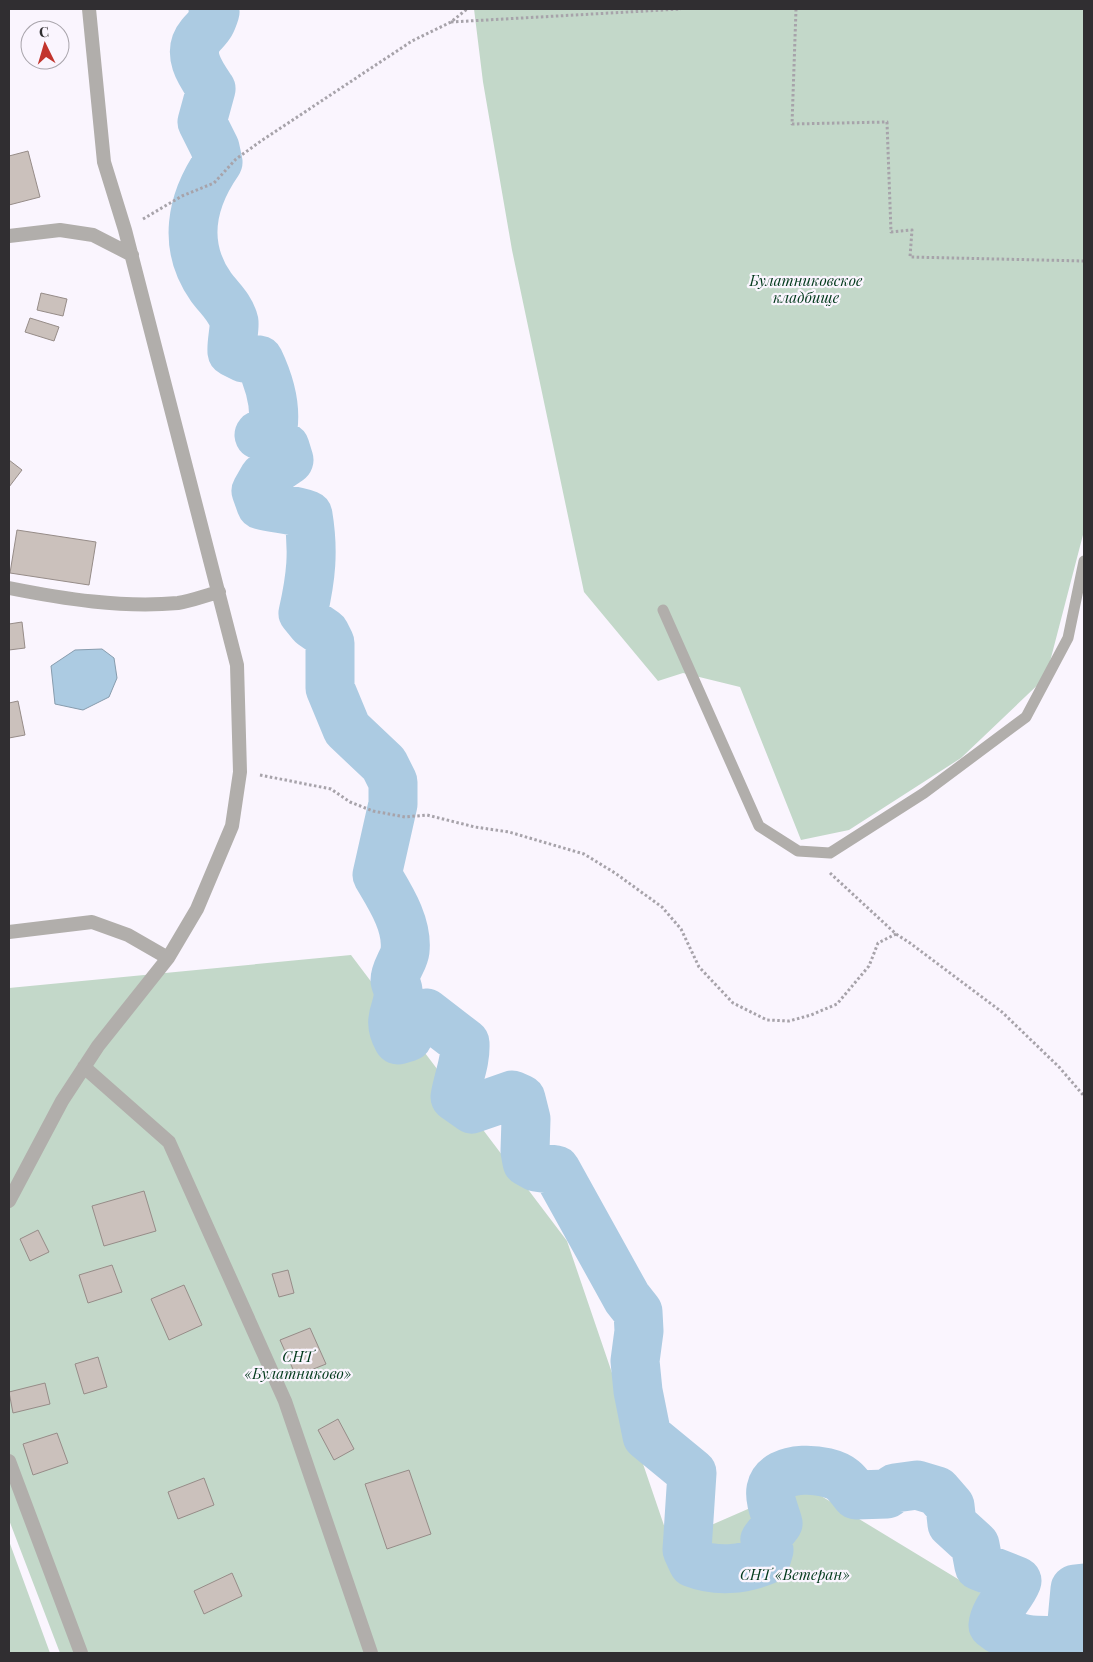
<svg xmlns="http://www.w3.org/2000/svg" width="1093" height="1662" viewBox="0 0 1093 1662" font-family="'Playfair Display',serif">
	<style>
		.green { fill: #c3d8c9 }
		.water { fill: #accbe2; stroke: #879cad }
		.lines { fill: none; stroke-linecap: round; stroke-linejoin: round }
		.river { stroke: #accbe2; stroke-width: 49 }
		.building { fill: #cbc1bc; stroke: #968c88 }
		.path { stroke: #a7a3aa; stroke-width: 3; stroke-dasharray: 2.5 2.5; stroke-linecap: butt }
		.service { stroke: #b1aeab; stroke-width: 11 }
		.minor { stroke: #b1aeab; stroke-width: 14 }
		.labels { text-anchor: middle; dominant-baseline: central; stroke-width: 4.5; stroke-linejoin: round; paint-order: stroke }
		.park-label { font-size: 15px; font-style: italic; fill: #00381a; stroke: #faf5fe }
	</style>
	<rect width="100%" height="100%" fill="#faf5fe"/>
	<!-- green -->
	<path class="green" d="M 474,9 L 1084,9 L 1084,531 L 1046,677 L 961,758 L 849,830 L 801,840 L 740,687 L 683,673 L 658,681 L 584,592 L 512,250 L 483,82 Z
		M 351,955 L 567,1241 L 670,1543 L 803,1485 L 1080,1653 L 60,1653 L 9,1520 L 9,988 Z
		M 9,1541 L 50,1653 L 9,1653 Z"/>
	<!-- water -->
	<path class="water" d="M 102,649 L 114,658 L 117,678 L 109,697 L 83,710 L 55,704 L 51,666 L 75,650 Z"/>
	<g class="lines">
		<!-- river -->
		<path class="river" d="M 213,9 L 215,12 C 211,25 209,26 201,35 C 186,53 200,73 211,89 L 202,122 L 215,148 L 218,162 C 191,201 182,246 211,287 C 219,298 231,308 234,322 C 235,328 231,344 232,352 L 244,358 L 259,360 C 269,381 276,406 273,428 L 259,435 L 285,447 L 289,460 L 264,477 L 256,491 L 261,505 C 277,509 293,509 308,515 C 314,551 311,578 303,613 L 312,624 L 325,633 L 330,643 L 330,688 L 347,729 L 384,764 L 393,782 L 393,804 L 377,875 C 390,897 408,924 405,951 C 404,960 395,970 395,980 C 395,984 398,987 398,991 C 400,1010 385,1017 398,1040 L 408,1037 L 417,1018 L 426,1013 L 465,1043 C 466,1062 458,1078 455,1097 L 472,1109 L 512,1095 L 521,1099 L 526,1119 L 525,1151 L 527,1162 L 536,1167 L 556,1170 L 627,1298 L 638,1312 L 639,1331 L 635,1361 L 638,1391 L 647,1436 L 692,1473 L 687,1550 L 693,1563 C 716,1572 743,1570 766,1560 L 769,1550 L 765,1540 L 778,1523 C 775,1513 769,1499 771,1489 C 776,1464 827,1467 843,1480 C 848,1484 852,1490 856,1495 L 887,1494 L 895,1488 L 917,1485 L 937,1491 L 950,1506 L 952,1524 L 975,1545 L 979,1566 L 1017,1581 C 1011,1597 995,1608 993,1625 C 1013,1642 1039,1641 1064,1640 L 1071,1632 L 1075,1589 L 1084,1588"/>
	</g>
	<!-- building -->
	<path class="building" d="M 28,151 L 40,197 L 9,205 L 9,156 Z
		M 41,293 L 67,299 L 63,316 L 37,310 Z
		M 30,318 L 59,327 L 54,341 L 25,332 Z
		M 9,460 L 22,470 L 9,487 Z
		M 17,530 L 96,542 L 89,585 L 10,573 Z
		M 22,622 L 25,648 L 9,650 L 9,624 Z
		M 18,701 L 25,735 L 9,738 L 9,703 Z
		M 144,1191 L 156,1231 L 104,1246 L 92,1206 Z
		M 38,1230 L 49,1252 L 30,1261 L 20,1239 Z
		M 112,1265 L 122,1292 L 88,1303 L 79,1275 Z
		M 288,1270 L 294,1293 L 279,1297 L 272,1274 Z
		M 184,1285 L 202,1325 L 169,1340 L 151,1299 Z
		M 310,1328 L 326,1364 L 296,1376 L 280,1340 Z
		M 98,1357 L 107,1387 L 84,1394 L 75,1364 Z
		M 45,1383 L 50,1404 L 13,1413 L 9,1392 Z
		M 338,1419 L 354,1449 L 334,1460 L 318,1430 Z
		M 57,1433 L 68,1463 L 33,1475 L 23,1444 Z
		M 409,1470 L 431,1534 L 387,1549 L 365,1484 Z
		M 204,1478 L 214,1505 L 178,1519 L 168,1492 Z
		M 232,1573 L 242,1596 L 204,1614 L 194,1591 Z"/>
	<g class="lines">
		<!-- path -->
		<path class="path" d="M 796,9 L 792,124 L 887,122 L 891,232 L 912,230 L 910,257 L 1084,261
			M 451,22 L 681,9
			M 143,219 L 182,196 L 214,183 L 236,159 L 261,141 L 412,41 L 451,22 L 467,9
			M 260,775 L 331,789 L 350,802 L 373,811 L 405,817 L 427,815 L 475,827 L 509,832 L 584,854 L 615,873 L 662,907 L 681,929 L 699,967 L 733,1003 L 767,1020 L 789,1021 L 811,1015 L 837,1004 L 869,966 L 878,943 L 896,934
			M 830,873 L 896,934 L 910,943 L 1002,1012 L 1059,1067 L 1084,1096"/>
		<!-- service -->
		<path class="service" d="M 663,610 L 759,826 L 798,851 L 830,853 L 924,793 L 1026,717 L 1068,638 L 1084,561"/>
		<!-- minor -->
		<path class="minor" d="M 9,236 L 60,230 L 93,235 L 132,255
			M 9,588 C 64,599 122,608 178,603 C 192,601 206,595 219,592
			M 9,932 L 92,922 L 128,935 L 168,958
			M 84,1067 L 169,1142 L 285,1401 L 371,1653
			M 9,1201 L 62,1101 L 98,1046 L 168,958 L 197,909 L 232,826 L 240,772 L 237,665 L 125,230 L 104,162 L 89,9
			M 9,1461 L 81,1653"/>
	</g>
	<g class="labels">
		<!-- park labels -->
		<g class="park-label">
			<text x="806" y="280">Булатниковское<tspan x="806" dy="17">кладбище</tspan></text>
			<text x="298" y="1356">СНТ<tspan x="298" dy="17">«Булатниково»</tspan></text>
			<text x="795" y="1574">СНТ «Ветеран»</text>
		</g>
	</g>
	<!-- border -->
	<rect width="1093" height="1662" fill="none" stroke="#302e31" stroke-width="20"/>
	<!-- north arrow -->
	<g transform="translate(45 45) rotate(355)"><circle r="24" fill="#faf5fe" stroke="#a9a5ac"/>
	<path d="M0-4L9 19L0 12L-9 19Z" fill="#c2342d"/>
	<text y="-8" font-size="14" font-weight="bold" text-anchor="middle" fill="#302e31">С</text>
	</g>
</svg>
